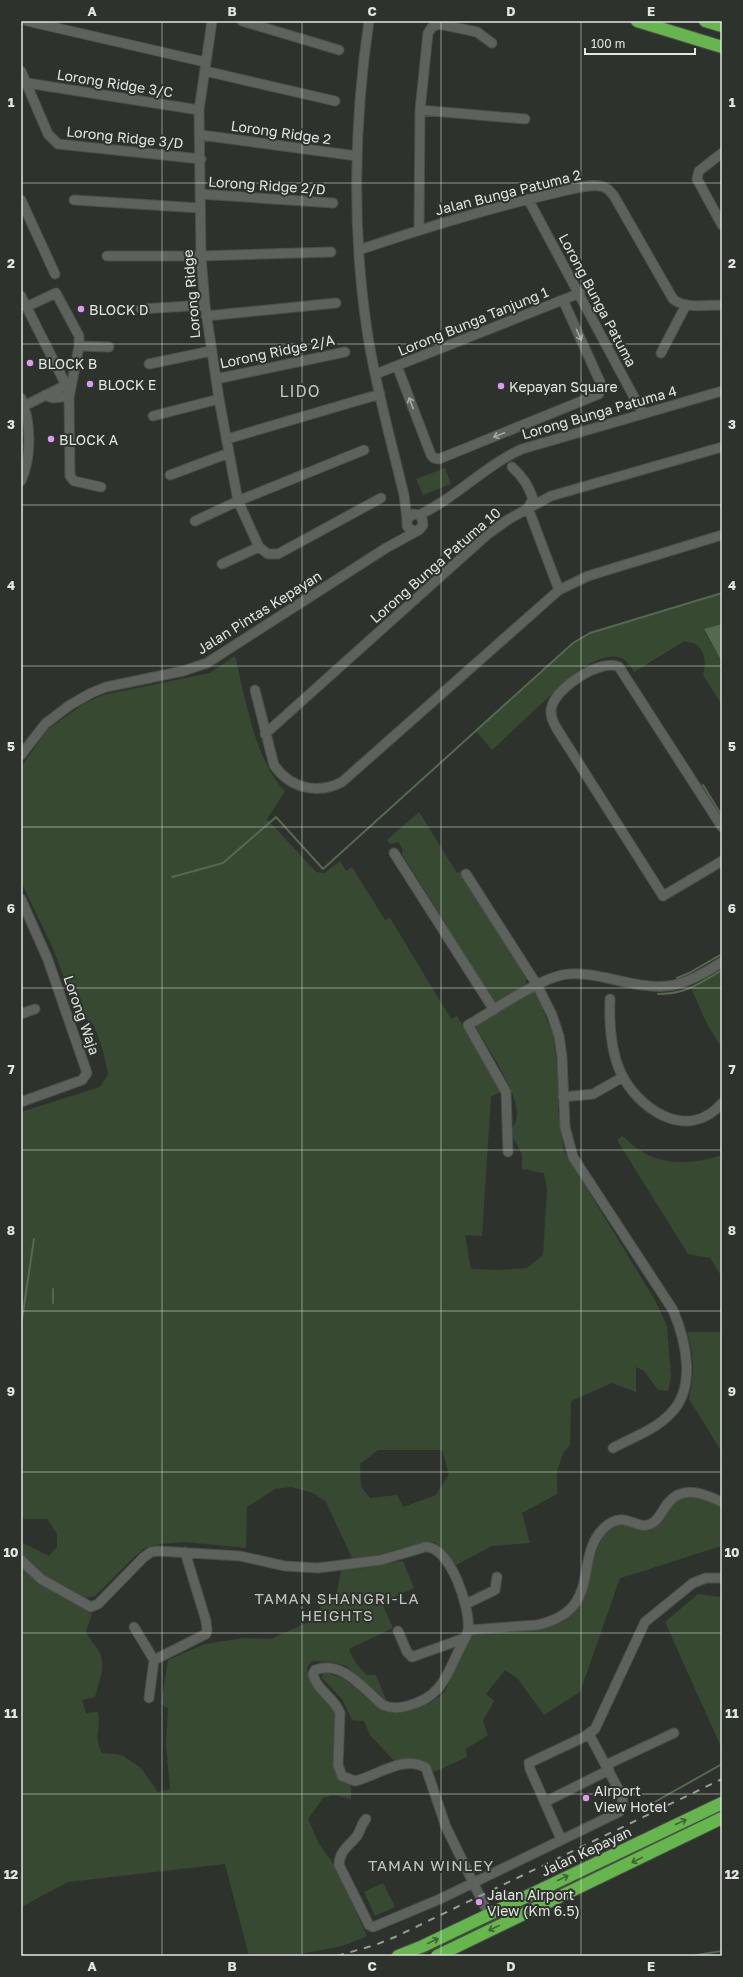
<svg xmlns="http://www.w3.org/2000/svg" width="743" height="1977" viewBox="0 0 743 1977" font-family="'Golos Text',sans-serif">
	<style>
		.green { fill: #374a31; fill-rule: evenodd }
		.water { fill: #54694f }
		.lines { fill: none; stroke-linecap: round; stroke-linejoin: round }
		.stream { stroke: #54694f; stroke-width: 2 }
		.minor-casing { stroke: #4b4f4a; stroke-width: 11 }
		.highway-casing { stroke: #4b4f4a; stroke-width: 14 }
		.minor { stroke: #5e625c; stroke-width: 9 }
		.highway { stroke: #66b64e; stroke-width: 12 }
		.rail { stroke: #999d99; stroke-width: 2; stroke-dasharray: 7 7; stroke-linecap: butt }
		.oneway { stroke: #a7aaa6 }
		.oneway2 { stroke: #426039 }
		.grid { fill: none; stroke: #e2e5e2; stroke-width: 1; stroke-opacity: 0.55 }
		.poi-dot { fill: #df98f1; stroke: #2e322d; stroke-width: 1.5 }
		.labels { text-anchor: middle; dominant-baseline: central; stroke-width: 4; stroke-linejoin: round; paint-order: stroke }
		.street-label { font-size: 14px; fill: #e2e5e2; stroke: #2e322d }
		.poi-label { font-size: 14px; fill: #e2e5e2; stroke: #2e322d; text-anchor: start }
		.neighbourhood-label { font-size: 15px; letter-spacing: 1px; fill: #c1c6bf; stroke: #2e322d }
		.quarter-label { font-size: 16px; letter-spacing: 1px; fill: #c1c6bf; stroke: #2e322d }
		.neatline { fill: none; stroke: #e2e5e2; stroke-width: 1.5 }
		.grid-label { font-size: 13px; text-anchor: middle; font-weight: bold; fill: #e2e5e2 }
	</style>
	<rect width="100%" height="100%" fill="#2e322d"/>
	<!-- green -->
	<path class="green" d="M 445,468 L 451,484 L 423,495 L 416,479 Z
		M 722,593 L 722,624 L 704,630 L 722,662 L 722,705 L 703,675 C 708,659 703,640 683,642 L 634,672 C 632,668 629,664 626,661 C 611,648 586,666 573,674 L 492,750 L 476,731 L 573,643 L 590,633 Z
		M 235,656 C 245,696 255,762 285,791 L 267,819 L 316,872 L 324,873 L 340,861 L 346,871 L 352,867 L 385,920 L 390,918 L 451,1019 L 457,1016 L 501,1092 L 491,1096 L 482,1236 L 465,1235 L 471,1269 L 501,1270 L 527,1268 L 543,1255 L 547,1190 L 544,1173 L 522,1169 L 522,1154 L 510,1132 C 513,1127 517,1121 517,1115 C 518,1092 487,1047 475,1026 L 532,991 L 537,996 L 553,1034 L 558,1072 L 558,1109 L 564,1151 L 655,1300 L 667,1326 L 671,1377 L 668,1391 L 658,1390 L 644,1371 L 636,1367 L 636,1392 L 612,1383 L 571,1401 L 570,1445 L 563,1453 L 557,1472 L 557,1494 L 522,1513 L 530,1543 L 492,1546 L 456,1565 L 444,1550 L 434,1542 L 421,1543 L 370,1557 L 352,1558 L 326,1502 L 313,1493 L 291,1487 L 275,1489 L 247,1507 L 246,1548 L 185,1542 L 160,1544 L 145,1548 L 133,1558 L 95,1596 L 86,1598 L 43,1575 L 21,1555 L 21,1542 L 49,1556 L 57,1547 L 57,1534 L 47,1519 L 21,1519 L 21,1112 L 100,1087 L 108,1074 L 103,1051 L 94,1025 L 77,1012 L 52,946 L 21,882 L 21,767 L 47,730 L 85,703 L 103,695 L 210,673 ZM 378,1450 L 442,1450 L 449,1474 L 436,1495 L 403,1507 L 397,1495 L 370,1498 L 361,1487 L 360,1464 Z
		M 419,812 L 457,873 L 460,871 L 527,978 L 525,984 L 495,1003 L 402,854 L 403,850 L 398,842 L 390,844 L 387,840 Z
		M 722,970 L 722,1048 L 707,1024 L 691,988 Z
		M 622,1136 C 629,1141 636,1149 644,1153 C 669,1166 696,1164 722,1155 L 722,1277 L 710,1258 L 688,1254 L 617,1140 Z
		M 687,1332 L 722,1332 L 722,1452 L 689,1399 C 694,1372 695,1359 687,1332 Z
		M 695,1495 L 722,1507 L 722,1546 C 688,1556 655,1568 620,1578 L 580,1692 L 544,1715 L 518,1679 L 505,1670 L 486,1694 L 494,1701 L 483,1721 L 488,1735 L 466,1749 L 467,1757 L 434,1772 C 426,1757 411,1759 396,1763 L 370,1735 L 364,1721 L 352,1720 L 342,1699 L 322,1678 L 322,1675 L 324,1673 C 364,1677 369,1726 418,1708 C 429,1704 439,1699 446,1689 L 470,1635 C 495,1633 544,1632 564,1621 C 596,1602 586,1564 603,1537 C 606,1531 614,1527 619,1524 L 650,1531 C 669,1517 668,1498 695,1495 Z
		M 403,1561 L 414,1588 L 382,1603 L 393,1628 L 349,1649 C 353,1660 358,1667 367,1675 L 376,1675 L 386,1700 L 346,1666 L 332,1662 L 312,1661 L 307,1668 C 309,1689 331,1697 335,1717 C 339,1741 320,1774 351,1785 L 351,1799 L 334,1795 L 323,1798 L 308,1819 L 319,1844 L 335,1866 L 367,1936 L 342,1946 L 290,1956 L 249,1956 L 225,1864 L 68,1882 L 21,1907 L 21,1566 L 37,1583 L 56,1591 L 92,1614 L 86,1631 C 89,1640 99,1648 101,1656 C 105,1669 98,1684 95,1697 L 82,1700 L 86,1713 L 98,1712 C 101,1729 93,1737 102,1753 L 122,1755 L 141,1768 L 158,1792 L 170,1789 L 166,1744 L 168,1708 L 161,1704 L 168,1660 L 205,1644 L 244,1638 L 271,1639 L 320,1617 L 321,1600 L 337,1592 L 341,1570 L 358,1569 Z
		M 698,1594 L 722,1597 L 722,1749 L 665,1622 Z
		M 722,1808 L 722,1810 L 442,1947 L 420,1956 L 415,1956 Z
		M 383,1883 L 395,1907 L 375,1916 L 364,1892 Z"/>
	<!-- water -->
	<path class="water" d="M 722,624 L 722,662 L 704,629 Z"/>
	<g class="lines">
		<!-- stream -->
		<path class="stream" d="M 703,785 L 722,816
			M 721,838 L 722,839
			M 172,877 L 223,863 L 276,817 L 323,869 L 573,643 L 590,633 L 722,593
			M 677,978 L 689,973 L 722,954
			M 658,994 C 685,994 699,984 722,970
			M 53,1303 L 53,1289
			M 21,1326 L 34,1239
			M 653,1803 L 722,1764
			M 691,1956 L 722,1951"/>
		<defs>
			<path id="minor" d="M 27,21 L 205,62
				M 212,21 L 199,110 L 201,256 L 205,305 L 219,399 L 238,501 L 259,547 L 268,554 L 278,554 L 381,498
				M 242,21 L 339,50
				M 369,21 C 354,121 352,230 367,330 C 375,385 391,440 404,495 L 407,519
				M 21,71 L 48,134 L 58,144 L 201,159
				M 205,71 L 335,101
				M 27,83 L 199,110
				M 420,110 L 525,119
				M 201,135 L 357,156
				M 722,153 L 699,171 L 697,179 L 722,225
				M 200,194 L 333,203
				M 528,199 L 643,414
				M 21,200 L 55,274
				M 74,200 L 200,208
				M 419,230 L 420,110 L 428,33 L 432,27 L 439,24 L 477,32 L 492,43
				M 359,250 C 424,228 489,208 555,193 C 569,190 586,184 600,186 C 607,187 610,191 614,196 L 673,299 C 684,309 707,305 722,305
				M 107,256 L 201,256 L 331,252
				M 21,296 L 66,385 L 69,395
				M 26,307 L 56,293 L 79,336 L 79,346 L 69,398 L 70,476 L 74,481 L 101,487
				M 141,309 L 205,305
				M 206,316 L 336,303
				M 79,346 L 109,347
				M 661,353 L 686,305
				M 149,364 L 211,351
				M 397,366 L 431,455 L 434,458 L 439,459 L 599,394 L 601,384 L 563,300
				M 376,374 L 580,293
				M 216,379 L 345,352
				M 45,395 L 53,398 L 69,396
				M 21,398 C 31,421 32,457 21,481
				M 24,406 L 66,385
				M 153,416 L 219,399
				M 227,439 L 380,394
				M 512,467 C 523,477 528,485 533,499 L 528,508 L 559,590
				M 170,475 L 229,453
				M 419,515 C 456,498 484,466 522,449 L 722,391
				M 195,521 L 238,501 L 364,450
				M 222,564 L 259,547
				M 255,690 L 274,765 C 290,788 317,795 342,782 L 559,590 L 588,576 L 722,535
				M 265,734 L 488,534 L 509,519 L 551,496 L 722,447
				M 21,755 L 45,724 L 70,705 L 91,693 L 106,687 L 183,671 L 207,663 L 386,548 L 419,530 L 423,525 L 422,518 L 419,515 L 413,514 L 407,519 L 407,526 L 411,530 L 417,531
				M 722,827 L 619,667 C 601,658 557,687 552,706 C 549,714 553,722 557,729 L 663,896 L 722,861
				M 394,853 L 494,1010
				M 466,874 L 537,985 L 552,1015 L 559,1036 L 562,1057 L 565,1127 L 573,1157 L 673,1310 C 686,1341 697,1388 670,1414 C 655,1430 631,1438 613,1448
				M 21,899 L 48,960 L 87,1073 L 82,1080 L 21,1102
				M 610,999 C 609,1023 610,1048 620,1071 C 637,1109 688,1143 722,1103
				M 21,1014 L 35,1009
				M 563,1097 L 593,1094 L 623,1077
				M 508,1152 L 506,1092 L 468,1025 C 493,1011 535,981 562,975 C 577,972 592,975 607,978 C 662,990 673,993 722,962
				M 21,1560 L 41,1579 L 91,1607 L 98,1604 L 144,1557 L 151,1552 L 158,1551 L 240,1556 L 285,1566 L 318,1568 L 381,1560 L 425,1547 C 450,1545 471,1609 468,1630 C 467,1637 461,1645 458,1652 C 445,1680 439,1698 407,1706 C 398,1708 392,1709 383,1705 C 364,1690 342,1659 315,1670 L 313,1674 C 316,1690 335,1698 340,1713 L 338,1765 L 342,1776 L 355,1781 C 377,1776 404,1754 426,1768 L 446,1827 L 488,1913
				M 466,1604 L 495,1590 L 497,1577
				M 134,1627 L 154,1660 L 206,1634 L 207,1630 L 206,1621 L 185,1552
				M 468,1630 L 537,1625 C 605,1610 572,1557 605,1527 C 627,1507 638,1536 655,1521 C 661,1516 664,1507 669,1502 C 684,1485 705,1494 722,1502
				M 398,1631 L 407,1652 L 412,1657 L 465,1638
				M 149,1698 L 154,1660
				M 606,1765 L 674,1733
				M 545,1802 L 609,1770
				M 366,1819 C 361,1824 361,1830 357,1836 C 349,1846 339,1851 339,1865 L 369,1925 L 373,1927 L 440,1899 L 619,1812 L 623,1804 L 622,1796 L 589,1734
				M 561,1839 L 530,1769 L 529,1763 L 584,1737 L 595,1729 L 645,1622 L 693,1583 L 706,1578 L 722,1578"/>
			<path id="highway" d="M 637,21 L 722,47
				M 705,21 L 722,26
				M 398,1956 L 423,1946 L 722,1803
				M 437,1956 L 722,1818"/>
		</defs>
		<!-- minor casing -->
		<use href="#minor" class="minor-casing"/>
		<!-- highway casing -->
		<use href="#highway" class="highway-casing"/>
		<!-- minor -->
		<use href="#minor" class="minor"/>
		<!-- highway -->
		<use href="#highway" class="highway"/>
		<!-- rail -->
		<path class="rail" d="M 337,1956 L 375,1945 L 395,1937 L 722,1779"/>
	</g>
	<!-- one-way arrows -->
	<defs><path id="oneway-shaft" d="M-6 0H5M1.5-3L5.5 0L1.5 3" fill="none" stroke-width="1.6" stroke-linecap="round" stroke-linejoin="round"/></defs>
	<g class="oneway">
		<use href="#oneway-shaft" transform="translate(579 335) rotate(66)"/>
		<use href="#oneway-shaft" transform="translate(411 403) rotate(-111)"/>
		<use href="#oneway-shaft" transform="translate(499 435) rotate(158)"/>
	</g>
	<g class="oneway2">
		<use href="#oneway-shaft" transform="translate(681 1822) rotate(-25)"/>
		<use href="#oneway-shaft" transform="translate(637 1860) rotate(154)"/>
		<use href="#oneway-shaft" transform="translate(563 1878) rotate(-25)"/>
		<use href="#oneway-shaft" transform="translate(494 1928) rotate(154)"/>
		<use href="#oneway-shaft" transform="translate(433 1941) rotate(-26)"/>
	</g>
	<!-- grid -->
	<path class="grid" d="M 162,21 L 162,1956M 302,21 L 302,1956M 441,21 L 441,1956M 581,21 L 581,1956M 21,183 L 722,183M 21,344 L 722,344M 21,505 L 722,505M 21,666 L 722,666M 21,827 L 722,827M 21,988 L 722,988M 21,1150 L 722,1150M 21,1311 L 722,1311M 21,1472 L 722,1472M 21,1633 L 722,1633M 21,1794 L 722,1794"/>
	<!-- markers -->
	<g class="poi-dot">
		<circle cx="81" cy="309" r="4"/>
		<circle cx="30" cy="363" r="4"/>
		<circle cx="90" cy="384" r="4"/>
		<circle cx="501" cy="386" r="4"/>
		<circle cx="51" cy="439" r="4"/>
		<circle cx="586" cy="1798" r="4"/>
		<circle cx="479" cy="1902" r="4"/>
	</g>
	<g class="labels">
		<!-- street labels -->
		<g class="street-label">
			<text transform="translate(115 83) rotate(9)">Lorong Ridge 3/C</text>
			<text transform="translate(281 132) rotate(8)">Lorong Ridge 2</text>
			<text transform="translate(125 137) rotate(6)">Lorong Ridge 3/D</text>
			<text transform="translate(267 185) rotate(4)">Lorong Ridge 2/D</text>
			<text transform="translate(508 192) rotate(-14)">Jalan Bunga Patuma 2</text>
			<text transform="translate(191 294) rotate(-95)">Lorong Ridge</text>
			<text transform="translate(598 300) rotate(62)">Lorong Bunga Patuma</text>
			<text transform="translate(473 321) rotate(-22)">Lorong Bunga Tanjung 1</text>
			<text transform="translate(277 351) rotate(-12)">Lorong Ridge 2/A</text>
			<text transform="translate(599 412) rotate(-16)">Lorong Bunga Patuma 4</text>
			<text transform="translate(435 565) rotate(-41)">Lorong Bunga Patuma 10</text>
			<text transform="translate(259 612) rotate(-32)">Jalan Pintas Kepayan</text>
			<text transform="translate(82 1015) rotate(71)">Lorong Waja</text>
			<text transform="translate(586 1851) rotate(-25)">Jalan Kepayan</text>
		</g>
		<!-- poi labels -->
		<g class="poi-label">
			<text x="89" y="309">BLOCK D</text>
			<text x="38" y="363">BLOCK B</text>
			<text x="98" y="384">BLOCK E</text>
			<text x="509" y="386">Kepayan Square</text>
			<text x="59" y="439">BLOCK A</text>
			<text x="594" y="1790">Airport<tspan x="594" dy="16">View Hotel</tspan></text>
			<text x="487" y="1894">Jalan Airport<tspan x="487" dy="16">View (Km 6.5)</tspan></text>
		</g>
		<!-- neighbourhood labels -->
		<g class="neighbourhood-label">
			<text x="337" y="1598">TAMAN SHANGRI-LA<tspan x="337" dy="17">HEIGHTS</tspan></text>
			<text x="431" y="1865">TAMAN WINLEY</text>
		</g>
		<!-- quarter labels -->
		<g class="quarter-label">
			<text x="300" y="391">LIDO</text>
		</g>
	</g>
	<!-- border -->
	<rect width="743" height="1977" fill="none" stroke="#2e322d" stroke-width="44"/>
	<!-- scale -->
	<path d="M585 48v6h110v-6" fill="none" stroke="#e2e5e2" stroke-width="2"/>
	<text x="591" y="48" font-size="12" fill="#e2e5e2" stroke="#2e322d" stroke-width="3" paint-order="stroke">100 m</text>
	<rect x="22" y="22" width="699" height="1933" class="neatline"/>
	<g class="grid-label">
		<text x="92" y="16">A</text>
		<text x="232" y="16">B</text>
		<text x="372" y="16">C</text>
		<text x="511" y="16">D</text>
		<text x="651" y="16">E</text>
		<text x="11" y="107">1</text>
		<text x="732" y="107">1</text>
		<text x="11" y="268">2</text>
		<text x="732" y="268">2</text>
		<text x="11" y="429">3</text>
		<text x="732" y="429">3</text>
		<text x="11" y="590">4</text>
		<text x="732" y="590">4</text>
		<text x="11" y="751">5</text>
		<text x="732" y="751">5</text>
		<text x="11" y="913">6</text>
		<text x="732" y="913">6</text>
		<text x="11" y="1074">7</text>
		<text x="732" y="1074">7</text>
		<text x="11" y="1235">8</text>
		<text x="732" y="1235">8</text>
		<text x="11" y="1396">9</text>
		<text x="732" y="1396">9</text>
		<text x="11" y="1557">10</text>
		<text x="732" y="1557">10</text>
		<text x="11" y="1718">11</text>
		<text x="732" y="1718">11</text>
		<text x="11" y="1879">12</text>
		<text x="732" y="1879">12</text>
		<text x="92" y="1971">A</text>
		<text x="232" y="1971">B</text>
		<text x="372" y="1971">C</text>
		<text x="511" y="1971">D</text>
		<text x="651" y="1971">E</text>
	</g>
</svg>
